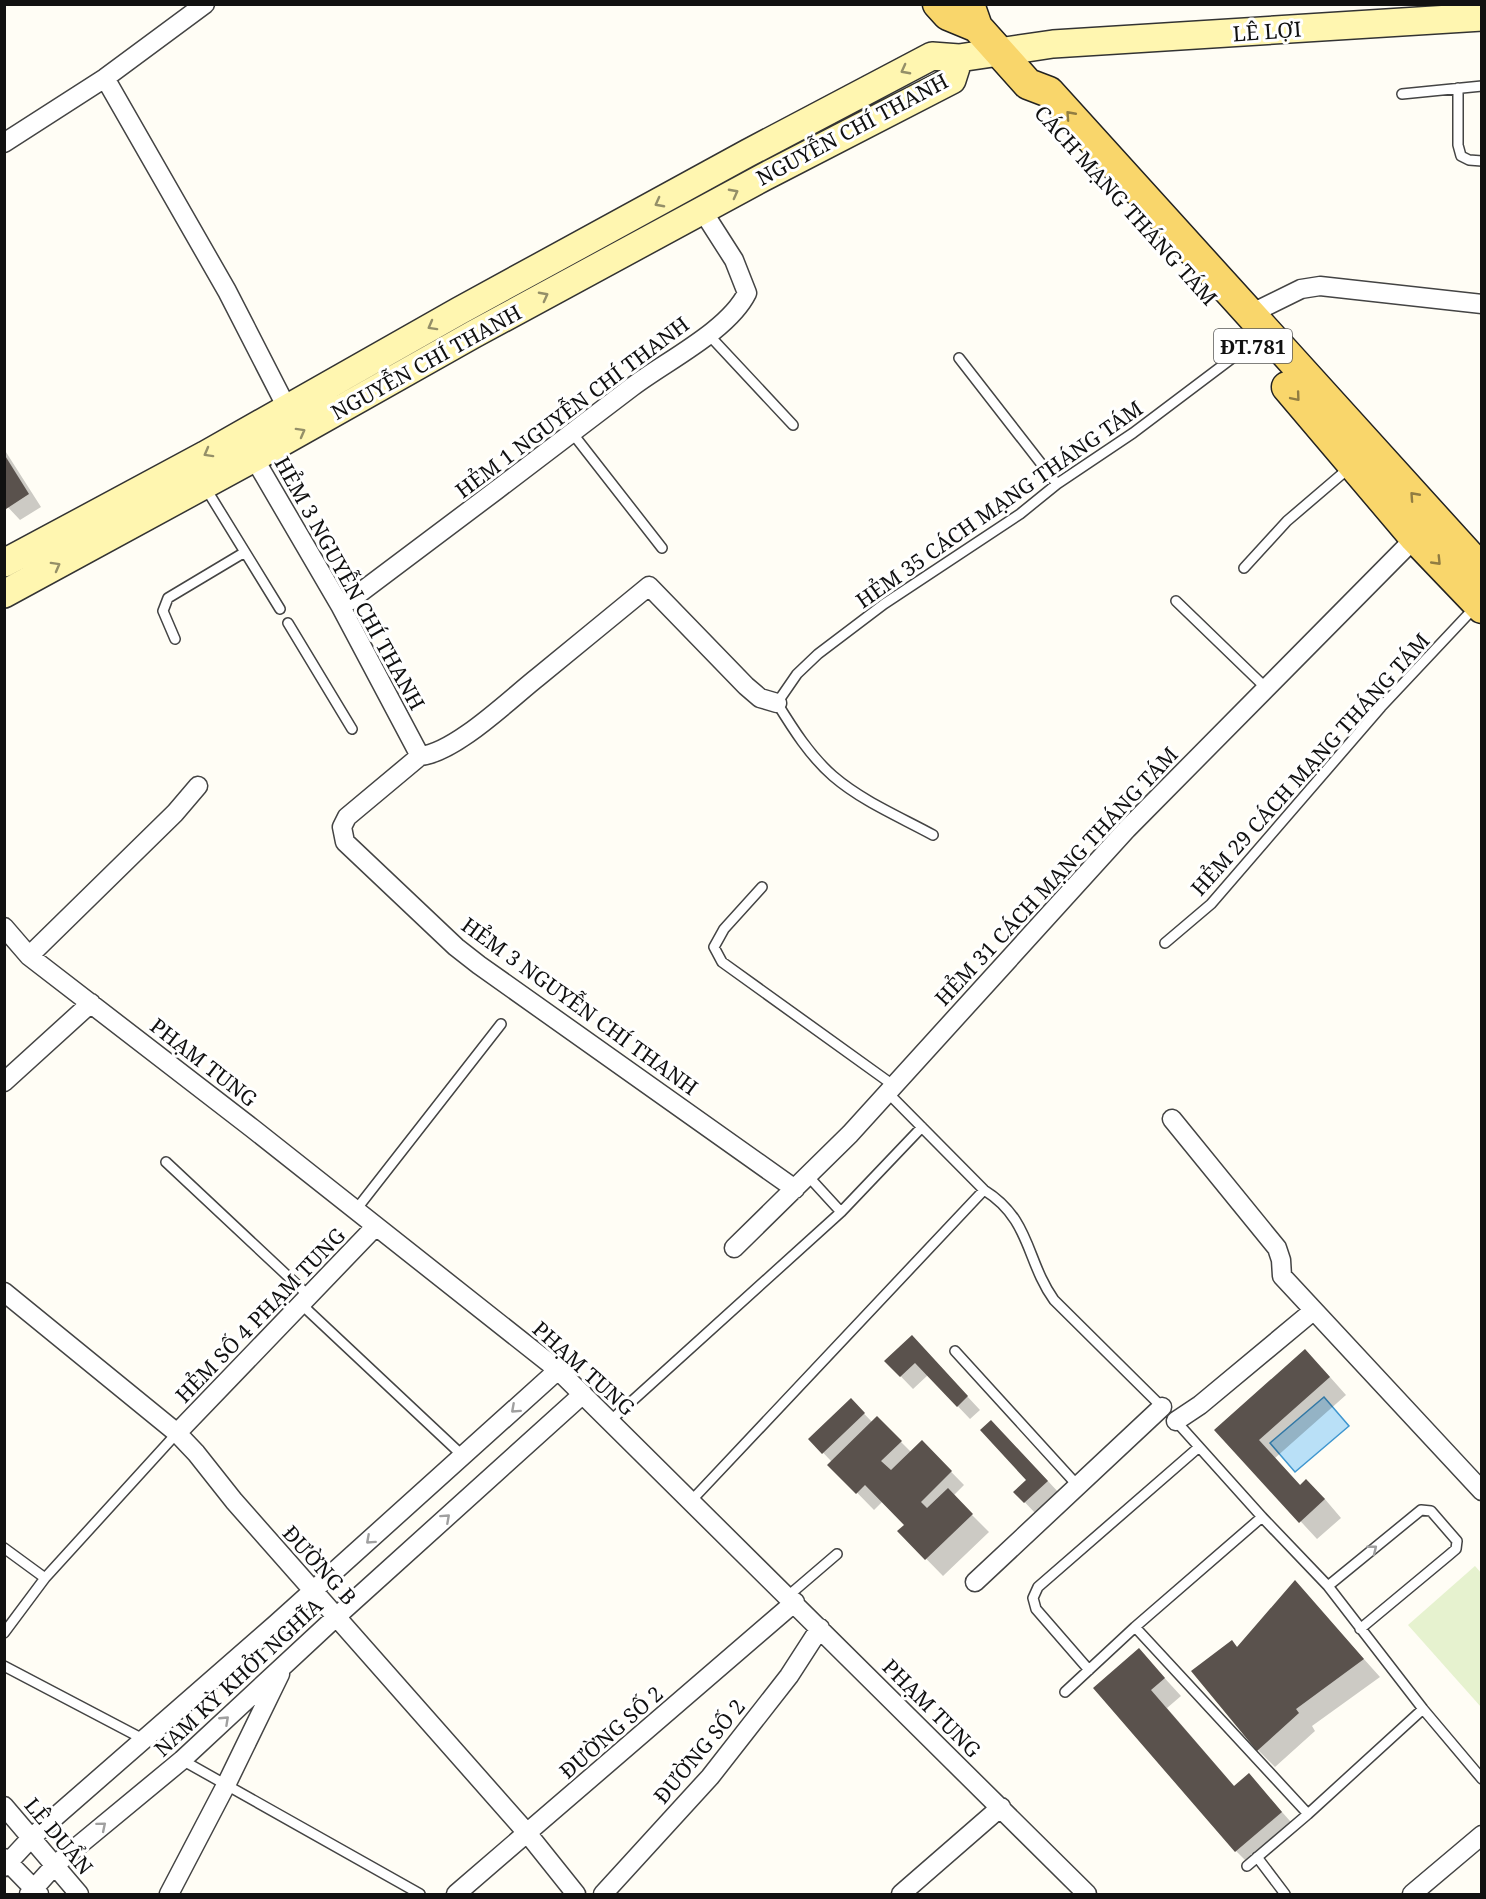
<svg xmlns="http://www.w3.org/2000/svg" width="1486" height="1899" viewBox="0 0 1486 1899" font-family="'Noto Serif',serif">
	<style>
		.pitch { fill: #e6f2cf }
		.water { fill: #b9e0f7; stroke: #3f96cf; stroke-width: 1.5 }
		.shadow { fill: #0003 }
		.building { fill: #5a524d }
		.lines { fill: none; stroke-linecap: round; stroke-linejoin: round }
		.lane-casing { stroke: #444; stroke-width: 12 }
		.street-casing { stroke: #444; stroke-width: 21 }
		.secondary-casing { stroke: #333; stroke-width: 30 }
		.primary-casing { stroke: #222; stroke-width: 33 }
		.lane { stroke: #fff; stroke-width: 9 }
		.street { stroke: #fff; stroke-width: 18 }
		.secondary { stroke: #fff6b0; stroke-width: 27 }
		.primary { stroke: #f9d66b; stroke-width: 30 }
		.oneway { stroke: #948f68 }
		.oneway2 { stroke: #917d42 }
		.oneway3 { stroke: #a0a0a0 }
		.labels { text-anchor: middle; dominant-baseline: central; stroke-width: 6; stroke-linejoin: round; paint-order: stroke }
		.shield { fill: #fff; stroke: #585858; stroke-width: 1.5 }
		.shield-label { font-size: 20px; font-weight: bold; fill: #111 }
		.street-label { font-size: 21px; fill: #111; stroke: #fff }
	</style>
	<rect width="100%" height="100%" fill="#fffdf5"/>
	<!-- pitch -->
	<path class="pitch" d="M 1475,1566 L 1482,1574 L 1481,1707 L 1408,1625 Z"/>
	<!-- water -->
	<path class="water" d="M 1324,1397 L 1349,1426 L 1295,1472 L 1270,1443 Z"/>
	<!-- shadow -->
	<path class="shadow" d="M 4,449 L 41,507 L 20,520 L 4,503 Z
		M 924,1350 L 980,1410 L 970,1419 L 928,1375 L 913,1389 L 886,1361 Z
		M 1322,1368 L 1346,1395 L 1275,1458 L 1301,1486 L 1324,1498 L 1341,1518 L 1317,1539 L 1216,1430 Z
		M 851,1400 L 873,1423 L 877,1418 L 911,1452 L 922,1442 L 964,1485 L 953,1496 L 989,1532 L 943,1576 L 899,1531 L 906,1525 L 883,1501 L 874,1510 L 830,1465 L 832,1462 L 810,1439 Z
		M 1004,1434 L 1060,1494 L 1037,1515 L 1015,1492 L 1028,1480 Z
		M 1295,1582 L 1380,1677 L 1312,1726 L 1315,1731 L 1275,1767 L 1258,1750 L 1232,1642 L 1238,1648 Z
		M 1139,1650 L 1181,1696 L 1167,1708 L 1235,1787 L 1249,1775 L 1298,1830 L 1253,1868 L 1236,1851 L 1095,1689 Z"/>
	<!-- building -->
	<path class="building" d="M 4,454 L 29,494 L 6,509 L 4,506 Z
		M 912,1335 L 968,1396 L 957,1407 L 915,1363 L 900,1377 L 884,1361 Z
		M 1305,1349 L 1330,1377 L 1259,1440 L 1300,1485 L 1306,1479 L 1325,1499 L 1299,1523 L 1214,1430 Z
		M 851,1398 L 865,1413 L 822,1454 L 808,1439 Z
		M 877,1416 L 902,1441 L 881,1461 L 891,1470 L 922,1440 L 952,1471 L 921,1502 L 927,1508 L 948,1488 L 973,1514 L 925,1560 L 897,1531 L 904,1525 L 865,1485 L 856,1494 L 827,1465 Z
		M 991,1420 L 1048,1481 L 1024,1503 L 1013,1492 L 1026,1480 L 980,1430 Z
		M 1295,1580 L 1364,1659 L 1296,1709 L 1299,1713 L 1257,1751 L 1191,1671 L 1232,1640 L 1237,1647 Z
		M 1139,1648 L 1165,1678 L 1151,1690 L 1234,1786 L 1249,1773 L 1282,1812 L 1235,1852 L 1093,1688 Z"/>
	<g class="lines">
		<defs>
			<path id="lane" d="M 1458,88 L 1458,145 L 1461,156 L 1469,160 L 1482,161
				M 1402,94 L 1482,86
				M 708,334 L 793,425
				M 959,358 L 1057,484
				M 573,434 L 662,548
				M 205,487 L 280,609
				M 1244,568 L 1287,521 L 1349,468
				M 1176,601 L 1266,688
				M 288,623 L 352,729
				M 175,639 L 163,611 L 168,598 L 245,552
				M 933,835 C 900,817 862,801 833,776 C 810,756 793,729 777,703 L 797,674 L 818,654 L 884,604 L 1020,514 L 1057,484 L 1133,433 L 1251,344
				M 762,887 L 724,929 L 714,947 L 722,962 L 893,1085
				M 1165,943 L 1211,904 L 1381,707 L 1476,606
				M 887,1092 L 984,1190 C 1031,1219 1026,1261 1054,1300 L 1164,1409
				M 166,1162 L 309,1296
				M 808,1176 L 841,1212 L 922,1127
				M 355,1211 L 501,1024
				M 301,1304 L 463,1456
				M 955,1351 L 1078,1486
				M 1174,1419 L 1262,1517 L 1328,1586 L 1423,1709 L 1482,1779
				M 610,1421 L 841,1212
				M 691,1501 L 984,1190
				M 4,1548 L 45,1578
				M 1328,1586 L 1421,1510 L 1431,1511 L 1457,1541 L 1456,1549 L 1449,1555 L 1360,1629
				M 788,1596 L 837,1554
				M 1135,1627 L 1308,1814
				M 4,1633 L 45,1578 L 177,1433
				M 4,1666 L 143,1739
				M 1089,1670 L 1036,1609 L 1033,1598 L 1038,1587 L 1199,1447
				M 1065,1692 L 1135,1627 L 1262,1517
				M 182,1760 L 420,1894
				M 1257,1857 L 1285,1894
				M 1247,1866 L 1308,1814 L 1423,1709"/>
			<path id="street" d="M 105,78 L 227,291 L 287,408
				M 4,143 L 105,78 L 205,4
				M 1250,314 L 1301,289 L 1320,286 L 1482,304
				M 254,458 L 341,607 L 420,756
				M 341,607 C 439,534 535,461 632,387 C 666,361 728,331 747,293 L 734,260 L 702,210
				M 420,756 L 347,817 L 342,827 L 345,842 L 456,947 L 479,965 L 795,1189
				M 420,756 C 455,753 510,699 538,677 C 575,647 612,616 649,586 L 746,686 L 760,698 L 777,703
				M 4,927 L 29,956 L 252,1128 L 558,1370 L 1087,1894
				M 29,956 L 175,813 L 198,786
				M 4,1082 L 91,1003
				M 1172,1119 L 1277,1248 L 1281,1260 L 1282,1276 L 1482,1491
				M 734,1248 L 850,1134 L 1127,829 L 1415,538
				M 4,1292 L 177,1433 L 196,1453 L 234,1501 L 528,1834 L 576,1894
				M 1176,1421 L 1200,1405 L 1313,1311
				M 177,1433 L 375,1227
				M 975,1582 L 1162,1407
				M 4,1806 L 79,1894
				M 4,1858 L 39,1894
				M 4,1867 L 31,1838 L 276,1624 L 558,1370
				M 29,1894 L 55,1865 L 182,1760 L 336,1617 L 583,1394
				M 169,1894 L 226,1785 L 280,1674
				M 456,1894 L 795,1602
				M 603,1894 L 710,1777 L 789,1676 L 820,1628
				M 901,1894 L 1001,1807
				M 1412,1894 L 1482,1835"/>
			<path id="secondary" d="M 4,563 L 205,455 L 459,311 L 748,153 L 932,56 L 959,58 L 1053,44 L 1482,17
				M 4,594 L 254,458 L 474,334 L 762,178 L 952,80 L 959,58"/>
			<path id="primary" d="M 938,4 L 948,15 L 977,27
				M 969,4 L 977,27 L 1028,84 L 1049,92 L 1482,570
				M 1287,387 L 1415,538 L 1482,608"/>
		</defs>
		<!-- lane casing -->
		<use href="#lane" class="lane-casing"/>
		<!-- street casing -->
		<use href="#street" class="street-casing"/>
		<!-- secondary casing -->
		<use href="#secondary" class="secondary-casing"/>
		<!-- primary casing -->
		<use href="#primary" class="primary-casing"/>
		<!-- lane -->
		<use href="#lane" class="lane"/>
		<!-- street -->
		<use href="#street" class="street"/>
		<!-- secondary -->
		<use href="#secondary" class="secondary"/>
		<!-- primary -->
		<use href="#primary" class="primary"/>
	</g>
	<!-- one-way arrows -->
	<defs><path id="oneway-chevron" d="M-2-3.5L2.5 0L-2 3.5" fill="none" stroke-width="1.6" stroke-linecap="round" stroke-linejoin="round" transform="scale(1.5)"/></defs>
	<g class="oneway">
		<use href="#oneway-chevron" transform="translate(905 70) rotate(152)"/>
		<use href="#oneway-chevron" transform="translate(734 193) rotate(-28)"/>
		<use href="#oneway-chevron" transform="translate(659 203) rotate(152)"/>
		<use href="#oneway-chevron" transform="translate(544 296) rotate(-28)"/>
		<use href="#oneway-chevron" transform="translate(432 326) rotate(151)"/>
		<use href="#oneway-chevron" transform="translate(301 432) rotate(-29)"/>
		<use href="#oneway-chevron" transform="translate(208 453) rotate(151)"/>
		<use href="#oneway-chevron" transform="translate(56 566) rotate(-29)"/>
	</g>
	<g class="oneway2">
		<use href="#oneway-chevron" transform="translate(1070 115) rotate(-132)"/>
		<use href="#oneway-chevron" transform="translate(1296 397) rotate(50)"/>
		<use href="#oneway-chevron" transform="translate(1414 496) rotate(-132)"/>
		<use href="#oneway-chevron" transform="translate(1437 561) rotate(46)"/>
	</g>
	<g class="oneway3">
		<use href="#oneway-chevron" transform="translate(515 1409) rotate(138)"/>
		<use href="#oneway-chevron" transform="translate(446 1518) rotate(-42)"/>
		<use href="#oneway-chevron" transform="translate(370 1540) rotate(138)"/>
		<use href="#oneway-chevron" transform="translate(1373 1549) rotate(-39)"/>
		<use href="#oneway-chevron" transform="translate(225 1720) rotate(-43)"/>
		<use href="#oneway-chevron" transform="translate(102 1826) rotate(-40)"/>
	</g>
	<g class="labels">
		<!-- shield labels -->
		<rect class="shield" x="1214" y="329" width="78" height="34" rx="4.5"/>
		<g class="shield-label">
			<text x="1253" y="346">ĐT.781</text>
		</g>
		<!-- street labels -->
		<g class="street-label">
			<text transform="translate(1267 31) rotate(-4)">LÊ LỢI</text>
			<text transform="translate(852 129) rotate(-28)">NGUYỄN CHÍ THANH</text>
			<text transform="translate(1126 205) rotate(48)">CÁCH MẠNG THÁNG TÁM</text>
			<text transform="translate(426 362) rotate(-29)">NGUYỄN CHÍ THANH</text>
			<text transform="translate(572 407) rotate(-37)">HẺM 1 NGUYỄN CHÍ THANH</text>
			<text transform="translate(999 504) rotate(-35)">HẺM 35 CÁCH MẠNG THÁNG TÁM</text>
			<text transform="translate(350 583) rotate(61)">HẺM 3 NGUYỄN CHÍ THANH</text>
			<text transform="translate(1310 764) rotate(-48)">HẺM 29 CÁCH MẠNG THÁNG TÁM</text>
			<text transform="translate(1056 876) rotate(-47)">HẺM 31 CÁCH MẠNG THÁNG TÁM</text>
			<text transform="translate(580 1006) rotate(36)">HẺM 3 NGUYỄN CHÍ THANH</text>
			<text transform="translate(204 1062) rotate(38)">PHẠM TUNG</text>
			<text transform="translate(260 1315) rotate(-46)">HẺM SỐ 4 PHẠM TUNG</text>
			<text transform="translate(584 1368) rotate(42)">PHẠM TUNG</text>
			<text transform="translate(320 1565) rotate(48)">ĐƯỜNG B</text>
			<text transform="translate(238 1677) rotate(-43)">NAM KỲ KHỞI NGHĨA</text>
			<text transform="translate(932 1708) rotate(45)">PHẠM TUNG</text>
			<text transform="translate(611 1732) rotate(-41)">ĐƯỜNG SỐ 2</text>
			<text transform="translate(699 1751) rotate(-50)">ĐƯỜNG SỐ 2</text>
			<text transform="translate(59 1836) rotate(50)">LÊ DUẨN</text>
		</g>
	</g>
	<!-- border -->
	<rect width="1486" height="1899" fill="none" stroke="#111111" stroke-width="12"/>
</svg>
